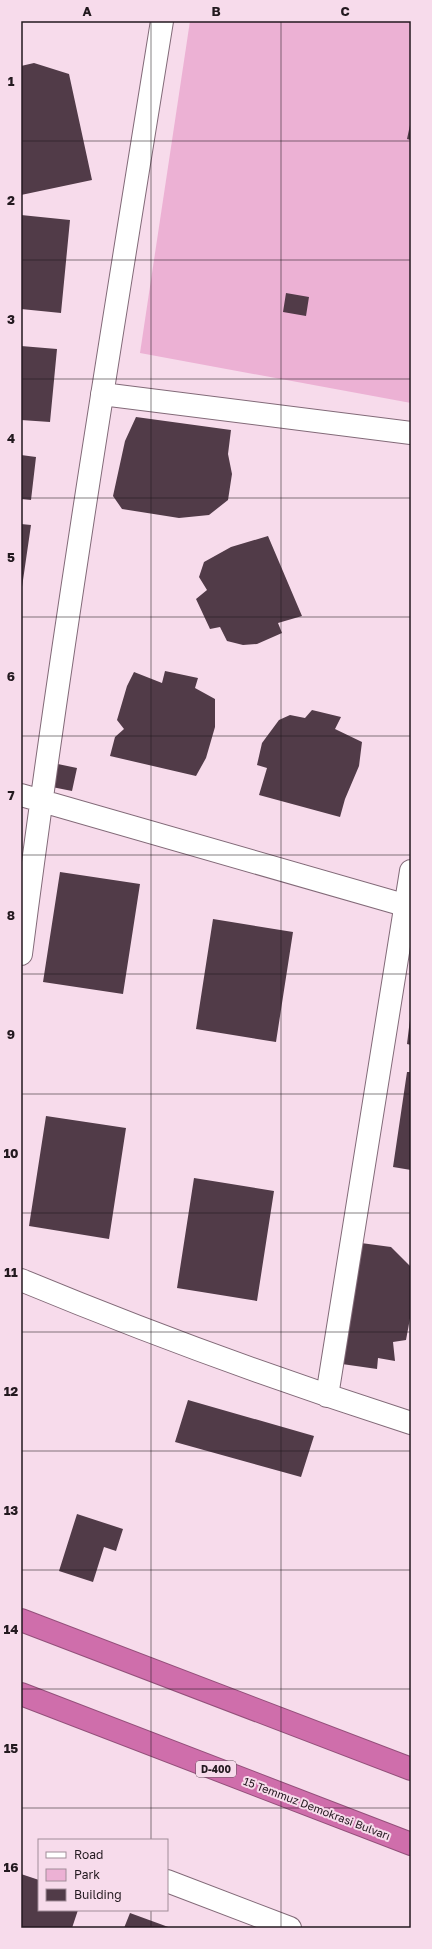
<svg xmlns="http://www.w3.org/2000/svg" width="432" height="1949" viewBox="0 0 432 1949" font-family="'Golos Text',sans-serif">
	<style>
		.green { fill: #ecb1d4 }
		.building { fill: #513b48 }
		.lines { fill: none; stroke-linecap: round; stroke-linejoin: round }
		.minor-casing { stroke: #826a78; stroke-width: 24 }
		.highway-casing { stroke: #93507a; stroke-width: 24 }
		.minor { stroke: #fff; stroke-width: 22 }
		.highway { stroke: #cf6eab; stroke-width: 22 }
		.grid { fill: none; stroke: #23191f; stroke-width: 1; stroke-opacity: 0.55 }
		.labels { text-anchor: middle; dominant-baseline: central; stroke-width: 4; stroke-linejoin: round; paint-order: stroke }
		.shield { fill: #f7dbeb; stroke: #63535c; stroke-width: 1 }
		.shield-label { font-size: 10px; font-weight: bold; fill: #23191f }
		.street-label { font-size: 11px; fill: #23191f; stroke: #f7dbeb }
		.neatline { fill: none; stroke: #23191f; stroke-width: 1.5 }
		.grid-label { font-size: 13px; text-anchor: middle; font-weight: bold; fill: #23191f }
	</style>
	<rect width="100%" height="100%" fill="#f7dbeb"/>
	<!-- green -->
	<path class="green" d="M 190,21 L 411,21 L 411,403 L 140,353 Z"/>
	<!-- building -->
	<path class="building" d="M 34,63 L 69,74 L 92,180 L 21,195 L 21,66 Z
		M 410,125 L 411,125 L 411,140 L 407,139 Z
		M 21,215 L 70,220 L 61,313 L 21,309 Z
		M 286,293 L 309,297 L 306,316 L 283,312 Z
		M 21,346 L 57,349 L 50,422 L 21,420 Z
		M 136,417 L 231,430 L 228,454 L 232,474 L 228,500 L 209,515 L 179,518 L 122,509 L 113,496 L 125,441 Z
		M 21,455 L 36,457 L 31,500 L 21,499 Z
		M 21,524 L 31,525 L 22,587 L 21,587 Z
		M 268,536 L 302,616 L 278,623 L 282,633 L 257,644 L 243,645 L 227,641 L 220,627 L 210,629 L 196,599 L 207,590 L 199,577 L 204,562 L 231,547 Z
		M 165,671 L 198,678 L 195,688 L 215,699 L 215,727 L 206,758 L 196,776 L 110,756 L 115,737 L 124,729 L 117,720 L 127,686 L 134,672 L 162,683 Z
		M 312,710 L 341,717 L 335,729 L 362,742 L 359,766 L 345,799 L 340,817 L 259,795 L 267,768 L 257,765 L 262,743 L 279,720 L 290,715 L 305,718 Z
		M 53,763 L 77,768 L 72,791 L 47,786 Z
		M 60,872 L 140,884 L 123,994 L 43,982 Z
		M 213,919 L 293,932 L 276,1042 L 196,1029 Z
		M 410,1019 L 411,1019 L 411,1045 L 407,1044 Z
		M 407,1072 L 411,1072 L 411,1170 L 393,1167 Z
		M 46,1116 L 126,1128 L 109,1239 L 29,1226 Z
		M 194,1178 L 274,1191 L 257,1301 L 177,1288 Z
		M 361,1243 L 391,1247 L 411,1267 L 411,1313 L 406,1340 L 393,1342 L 395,1361 L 378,1358 L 377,1369 L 342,1364 Z
		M 188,1400 L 314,1436 L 301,1477 L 175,1442 Z
		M 77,1514 L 123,1529 L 116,1551 L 104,1547 L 93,1582 L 59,1571 Z
		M 21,1874 L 39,1880 L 39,1910 L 78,1910 L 72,1928 L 21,1928 Z
		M 130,1913 L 171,1928 L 124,1928 Z"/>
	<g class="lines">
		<defs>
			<path id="minor" d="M 102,394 L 411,433
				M 21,795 L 411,907
				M 21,954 C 61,642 112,331 162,21
				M 21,1280 C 149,1333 280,1381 411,1423
				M 327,1396 L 411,871
				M 167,1881 L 290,1928"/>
			<path id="highway" d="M 21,1620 L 411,1769
				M 21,1694 L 411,1844"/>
		</defs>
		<!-- minor casing -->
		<use href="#minor" class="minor-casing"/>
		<!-- highway casing -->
		<use href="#highway" class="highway-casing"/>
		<!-- minor -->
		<use href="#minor" class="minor"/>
		<!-- highway -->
		<use href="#highway" class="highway"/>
	</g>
	<!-- grid -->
	<path class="grid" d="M 151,21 L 151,1840M 281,21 L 281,1928M 21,141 L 411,141M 21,260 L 411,260M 21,379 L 411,379M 21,498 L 411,498M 21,617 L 411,617M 21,736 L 411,736M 21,855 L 411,855M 21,974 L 411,974M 21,1094 L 411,1094M 21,1213 L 411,1213M 21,1332 L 411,1332M 21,1451 L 411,1451M 21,1570 L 411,1570M 21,1689 L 411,1689M 21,1808 L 411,1808M 151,1910 L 151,1928"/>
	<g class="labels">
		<!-- shield labels -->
		<rect class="shield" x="196" y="1761" width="40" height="16" rx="3"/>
		<g class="shield-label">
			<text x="216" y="1769">D-400</text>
		</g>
		<!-- street labels -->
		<g class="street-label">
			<text transform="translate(317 1808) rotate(21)">15 Temmuz Demokrasi Bulvarı</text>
		</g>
	</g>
	<!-- border -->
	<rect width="432" height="1949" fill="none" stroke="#f7dbeb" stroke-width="44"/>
	<!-- legend -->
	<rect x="38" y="1839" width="130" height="72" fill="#f7dbeb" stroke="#a28d99"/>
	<rect x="46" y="1852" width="20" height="6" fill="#ffffff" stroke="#a28d99"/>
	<text x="74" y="1859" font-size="12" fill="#23191f">Road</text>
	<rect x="46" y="1869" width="20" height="12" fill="#ecb1d4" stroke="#a28d99"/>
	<text x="74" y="1879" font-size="12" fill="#23191f">Park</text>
	<rect x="46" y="1889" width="20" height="12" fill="#513b48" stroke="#a28d99"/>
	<text x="74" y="1899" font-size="12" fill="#23191f">Building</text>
	<rect x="22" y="22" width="388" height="1905" class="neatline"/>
	<g class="grid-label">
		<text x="87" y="16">A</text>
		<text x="216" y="16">B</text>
		<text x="345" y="16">C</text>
		<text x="11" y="86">1</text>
		<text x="11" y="205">2</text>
		<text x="11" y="324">3</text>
		<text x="11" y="443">4</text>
		<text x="11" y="562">5</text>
		<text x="11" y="681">6</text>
		<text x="11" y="800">7</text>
		<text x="11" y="920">8</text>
		<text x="11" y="1039">9</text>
		<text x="11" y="1158">10</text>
		<text x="11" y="1277">11</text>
		<text x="11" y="1396">12</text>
		<text x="11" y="1515">13</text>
		<text x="11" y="1634">14</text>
		<text x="11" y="1753">15</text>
		<text x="11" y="1872">16</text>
	</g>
</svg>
